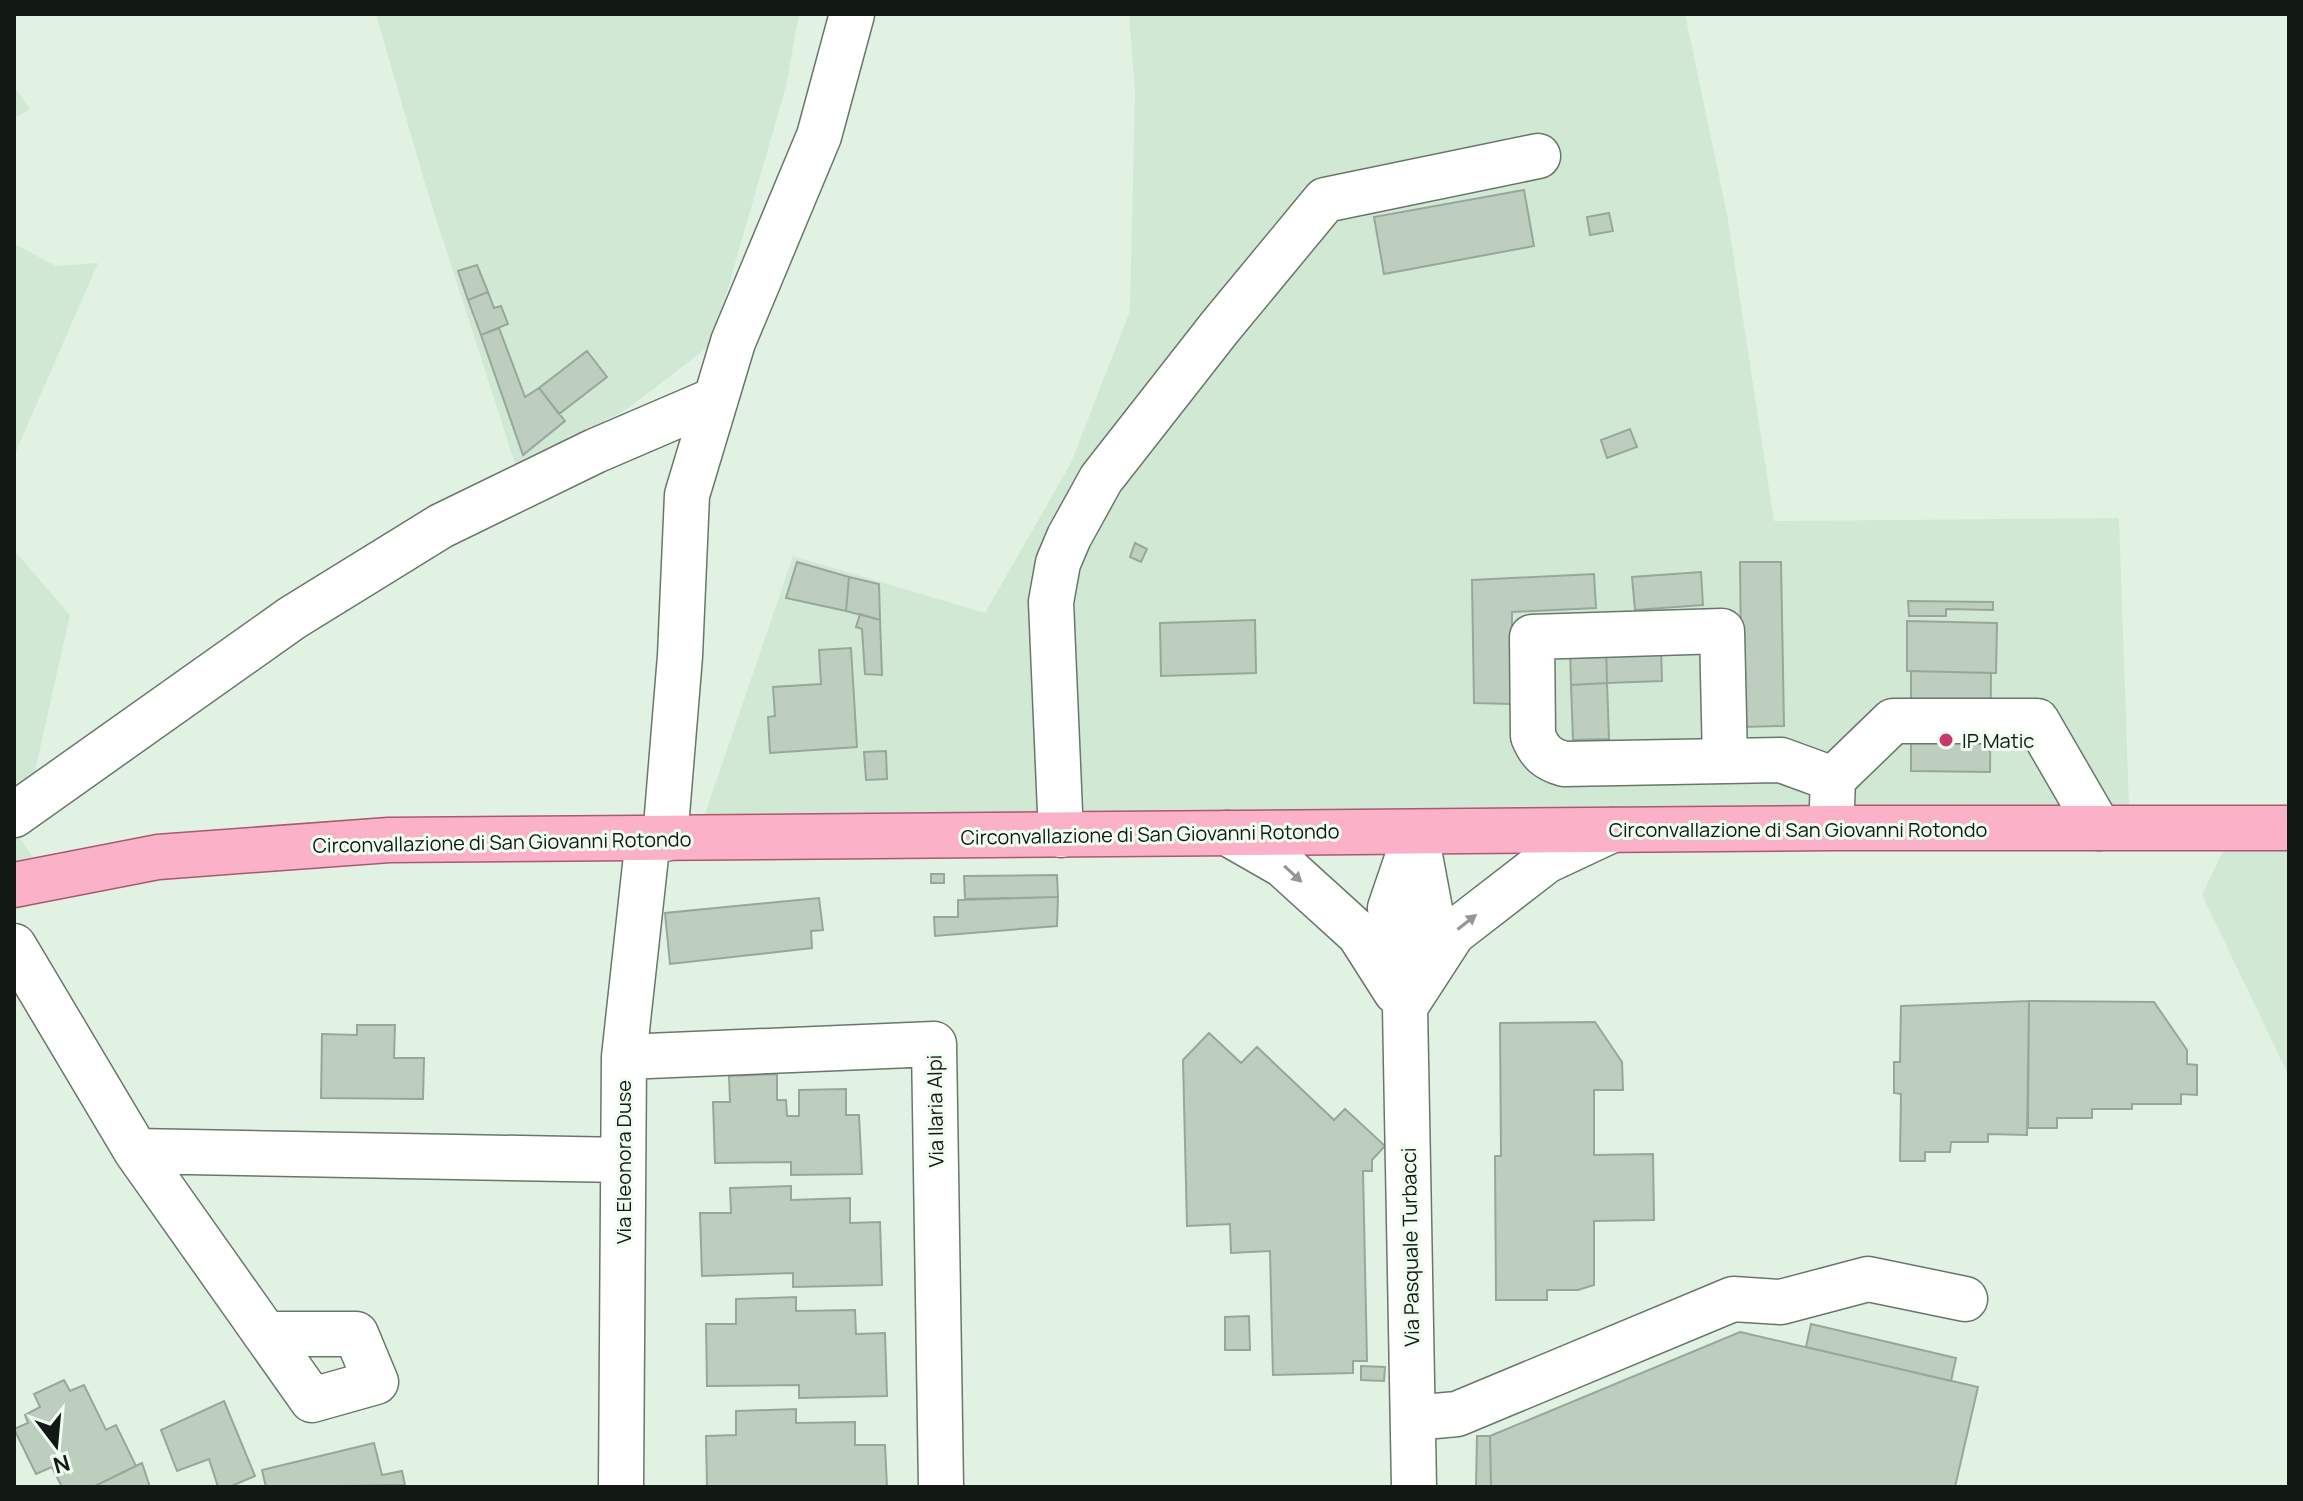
<svg xmlns="http://www.w3.org/2000/svg" width="2303" height="1501" viewBox="0 0 2303 1501" font-family="Manrope,sans-serif">
	<style>
		.built { fill: #d1e9d4 }
		.building { fill: #bdcebf; stroke: #97a799; stroke-width: 2 }
		.lines { fill: none; stroke-linecap: round; stroke-linejoin: round }
		.minor-casing { stroke: #68776a; stroke-width: 47 }
		.major-casing { stroke: #a85a71; stroke-width: 47 }
		.minor { stroke: #fff; stroke-width: 44 }
		.major { stroke: #fbb1c8; stroke-width: 44 }
		.oneway { fill: #949795 }
		.poi-dot { fill: #c5396d; stroke: #f0fef2; stroke-width: 3 }
		.labels { text-anchor: middle; dominant-baseline: central; stroke-width: 6; stroke-linejoin: round; paint-order: stroke }
		.poi-label { font-size: 20px; fill: #121813; stroke: #f0fef2; text-anchor: start }
		.street-label { font-size: 20px; fill: #121813; stroke: #f0fef2 }
	</style>
	<rect width="100%" height="100%" fill="#e1f2e3"/>
	<!-- built -->
	<path class="built" d="M 376,14 L 799,14 L 786,86 L 712,344 L 627,409 L 516,467 L 426,187 Z
		M 1129,14 L 1685,14 L 1727,214 L 1774,521 L 2119,518 L 2129,805 L 703,820 L 793,556 L 985,613 L 1071,463 L 1130,311 L 1135,91 Z
		M 14,86 L 30,109 L 14,119 Z
		M 14,241 L 16,245 L 56,266 L 98,263 L 14,456 Z
		M 14,550 L 70,615 L 20,838 L 59,897 L 14,911 Z
		M 2224,849 L 2289,849 L 2289,1076 L 2202,895 Z"/>
	<!-- building -->
	<path class="building" d="M 1524,190 L 1534,246 L 1384,274 L 1374,217 Z
		M 1609,213 L 1613,231 L 1590,235 L 1587,217 Z
		M 477,265 L 488,292 L 468,300 L 458,271 Z
		M 488,292 L 494,308 L 501,306 L 508,324 L 481,335 L 468,300 Z
		M 499,328 L 525,397 L 539,388 L 565,421 L 523,455 L 481,335 Z
		M 587,351 L 607,377 L 559,414 L 539,388 Z
		M 1630,429 L 1637,447 L 1607,458 L 1601,440 Z
		M 1135,543 L 1147,549 L 1141,562 L 1130,557 Z
		M 797,562 L 849,577 L 846,611 L 786,598 Z
		M 1740,562 L 1781,562 L 1784,726 L 1742,727 Z
		M 1701,572 L 1703,605 L 1635,610 L 1632,577 Z
		M 1594,574 L 1596,608 L 1512,612 L 1511,704 L 1474,703 L 1472,580 Z
		M 849,577 L 879,584 L 880,620 L 846,611 Z
		M 1908,601 L 1993,602 L 1993,610 L 1946,609 L 1946,616 L 1909,616 Z
		M 860,614 L 880,620 L 882,675 L 865,674 L 862,629 L 856,627 Z
		M 1255,620 L 1256,673 L 1161,676 L 1160,623 Z
		M 1907,621 L 1997,623 L 1996,673 L 1907,671 Z
		M 1661,645 L 1662,681 L 1607,683 L 1606,646 Z
		M 1606,646 L 1607,683 L 1571,685 L 1570,647 Z
		M 851,648 L 857,747 L 770,753 L 768,717 L 775,716 L 773,687 L 821,684 L 819,650 Z
		M 1911,671 L 1991,673 L 1990,772 L 1911,771 Z
		M 1607,683 L 1609,739 L 1573,740 L 1571,685 Z
		M 886,751 L 887,779 L 866,780 L 864,752 Z
		M 931,874 L 944,874 L 944,883 L 931,883 Z
		M 1057,875 L 1058,897 L 965,899 L 964,876 Z
		M 1058,897 L 1057,926 L 935,936 L 934,917 L 958,917 L 958,900 Z
		M 819,898 L 823,930 L 811,931 L 812,948 L 670,964 L 665,913 Z
		M 2029,1001 L 2154,1002 L 2187,1050 L 2187,1064 L 2197,1065 L 2197,1095 L 2181,1094 L 2181,1104 L 2132,1104 L 2132,1109 L 2092,1109 L 2092,1118 L 2057,1118 L 2057,1128 L 2028,1128 Z
		M 2029,1001 L 2027,1135 L 1988,1134 L 1988,1142 L 1951,1142 L 1950,1152 L 1925,1152 L 1925,1161 L 1900,1161 L 1901,1094 L 1894,1093 L 1894,1062 L 1900,1062 L 1901,1006 Z
		M 1595,1022 L 1622,1062 L 1623,1090 L 1594,1090 L 1594,1155 L 1653,1154 L 1654,1220 L 1594,1221 L 1594,1285 L 1578,1290 L 1547,1290 L 1547,1300 L 1496,1300 L 1495,1156 L 1501,1156 L 1500,1023 Z
		M 357,1025 L 395,1025 L 394,1058 L 424,1058 L 423,1099 L 321,1098 L 322,1034 L 357,1035 Z
		M 1209,1033 L 1241,1063 L 1257,1047 L 1334,1120 L 1345,1109 L 1385,1146 L 1372,1160 L 1372,1171 L 1363,1171 L 1367,1361 L 1353,1361 L 1353,1373 L 1273,1375 L 1270,1251 L 1231,1253 L 1230,1224 L 1187,1226 L 1183,1060 Z
		M 777,1074 L 777,1100 L 786,1100 L 787,1116 L 799,1116 L 799,1090 L 846,1089 L 846,1115 L 859,1115 L 862,1174 L 791,1175 L 791,1162 L 715,1163 L 713,1102 L 730,1102 L 729,1076 Z
		M 791,1186 L 791,1200 L 850,1198 L 850,1223 L 880,1222 L 882,1285 L 793,1287 L 793,1273 L 702,1276 L 700,1213 L 731,1213 L 730,1188 Z
		M 796,1297 L 796,1311 L 855,1310 L 856,1334 L 885,1333 L 887,1396 L 799,1398 L 799,1385 L 707,1386 L 706,1324 L 736,1324 L 736,1299 Z
		M 1249,1316 L 1250,1350 L 1225,1350 L 1225,1317 Z
		M 1811,1324 L 1956,1358 L 1951,1381 L 1806,1347 Z
		M 1740,1332 L 1978,1387 L 1955,1487 L 1491,1487 L 1490,1436 Z
		M 1361,1366 L 1385,1367 L 1384,1381 L 1361,1380 Z
		M 64,1380 L 70,1391 L 84,1385 L 106,1430 L 116,1425 L 136,1466 L 93,1487 L 62,1487 L 52,1467 L 36,1474 L 14,1429 L 28,1423 L 25,1415 L 40,1407 L 34,1394 Z
		M 224,1401 L 255,1476 L 229,1487 L 218,1487 L 209,1459 L 177,1471 L 161,1430 Z
		M 796,1409 L 796,1423 L 855,1422 L 855,1445 L 885,1445 L 887,1487 L 707,1487 L 706,1436 L 736,1435 L 736,1411 Z
		M 1477,1436 L 1490,1436 L 1491,1487 L 1476,1487 Z
		M 374,1443 L 382,1475 L 402,1471 L 405,1485 L 266,1487 L 262,1470 Z
		M 142,1463 L 150,1487 L 93,1487 L 136,1466 Z"/>
	<g class="lines">
		<defs>
			<path id="minor" d="M 1725,761 L 1722,631 L 1532,637 L 1533,736 C 1540,753 1547,759 1564,764 L 1781,760 L 1833,779
				M 1832,806 L 1833,779 L 1893,721 L 2037,721 L 2099,828
				M 14,815 L 292,618 L 441,526 L 595,451 L 716,399
				M 1227,833 L 1283,865 L 1359,934 L 1396,992
				M 1061,835 L 1051,602 L 1058,563 L 1069,537 L 1101,479 L 1220,327 L 1325,200 L 1538,156
				M 665,839 L 680,656 L 687,495 L 733,342 L 819,136 L 852,14
				M 14,946 L 136,1151 L 312,1400 L 376,1382 L 356,1334 L 265,1334
				M 1414,974 L 1430,909 L 1416,834
				M 1405,1007 L 1453,933 L 1546,861 L 1612,830
				M 624,1057 L 934,1044 L 941,1487
				M 136,1151 L 623,1160
				M 1413,1418 L 1457,1414 L 1733,1299 L 1781,1302 L 1868,1279 L 1965,1299
				M 621,1487 L 624,1057 L 648,838
				M 1414,1487 L 1405,1007 L 1390,908 L 1416,832"/>
			<path id="major" d="M 14,885 L 158,857 L 389,840 L 1831,828 L 2289,828"/>
		</defs>
		<!-- minor casing -->
		<use href="#minor" class="minor-casing"/>
		<!-- major casing -->
		<use href="#major" class="major-casing"/>
		<!-- minor -->
		<use href="#minor" class="minor"/>
		<!-- major -->
		<use href="#major" class="major"/>
	</g>
	<!-- one-way arrows -->
	<defs><path id="oneway-solid" d="M-6-.8H1V-3.2L6.5 0L1 3.2V.8H-6Z" transform="scale(2)"/></defs>
	<g class="oneway">
		<use href="#oneway-solid" transform="translate(1293 874) rotate(43)"/>
		<use href="#oneway-solid" transform="translate(1467 922) rotate(-38)"/>
	</g>
	<!-- markers -->
	<circle class="poi-dot" cx="1946" cy="740" r="8"/>
	<g class="labels">
		<!-- poi labels -->
		<g class="poi-label">
			<text x="1962" y="740">IP Matic</text>
		</g>
		<!-- street labels -->
		<g class="street-label">
			<text x="1798" y="829">Circonvallazione di San Giovanni Rotondo</text>
			<text transform="translate(1150 834) rotate(-1)">Circonvallazione di San Giovanni Rotondo</text>
			<text transform="translate(502 842) rotate(-1)">Circonvallazione di San Giovanni Rotondo</text>
			<text transform="translate(935 1111) rotate(-91)">Via Ilaria Alpi</text>
			<text transform="translate(623 1162) rotate(-90)">Via Eleonora Duse</text>
			<text transform="translate(1410 1247) rotate(-91)">Via Pasquale Turbacci</text>
		</g>
	</g>
	<!-- border -->
	<rect width="2303" height="1501" fill="none" stroke="#121813" stroke-width="32"/>
	<!-- north arrow -->
	<g transform="translate(56 1445) rotate(164)" stroke="#f0fef2" stroke-width="6" paint-order="stroke">
	<path d="M0-6L14 30L0 20L-14 30Z" fill="#121813"/>
	<text y="-12" font-size="22" font-weight="bold" text-anchor="middle" fill="#121813">N</text>
	</g>
</svg>
